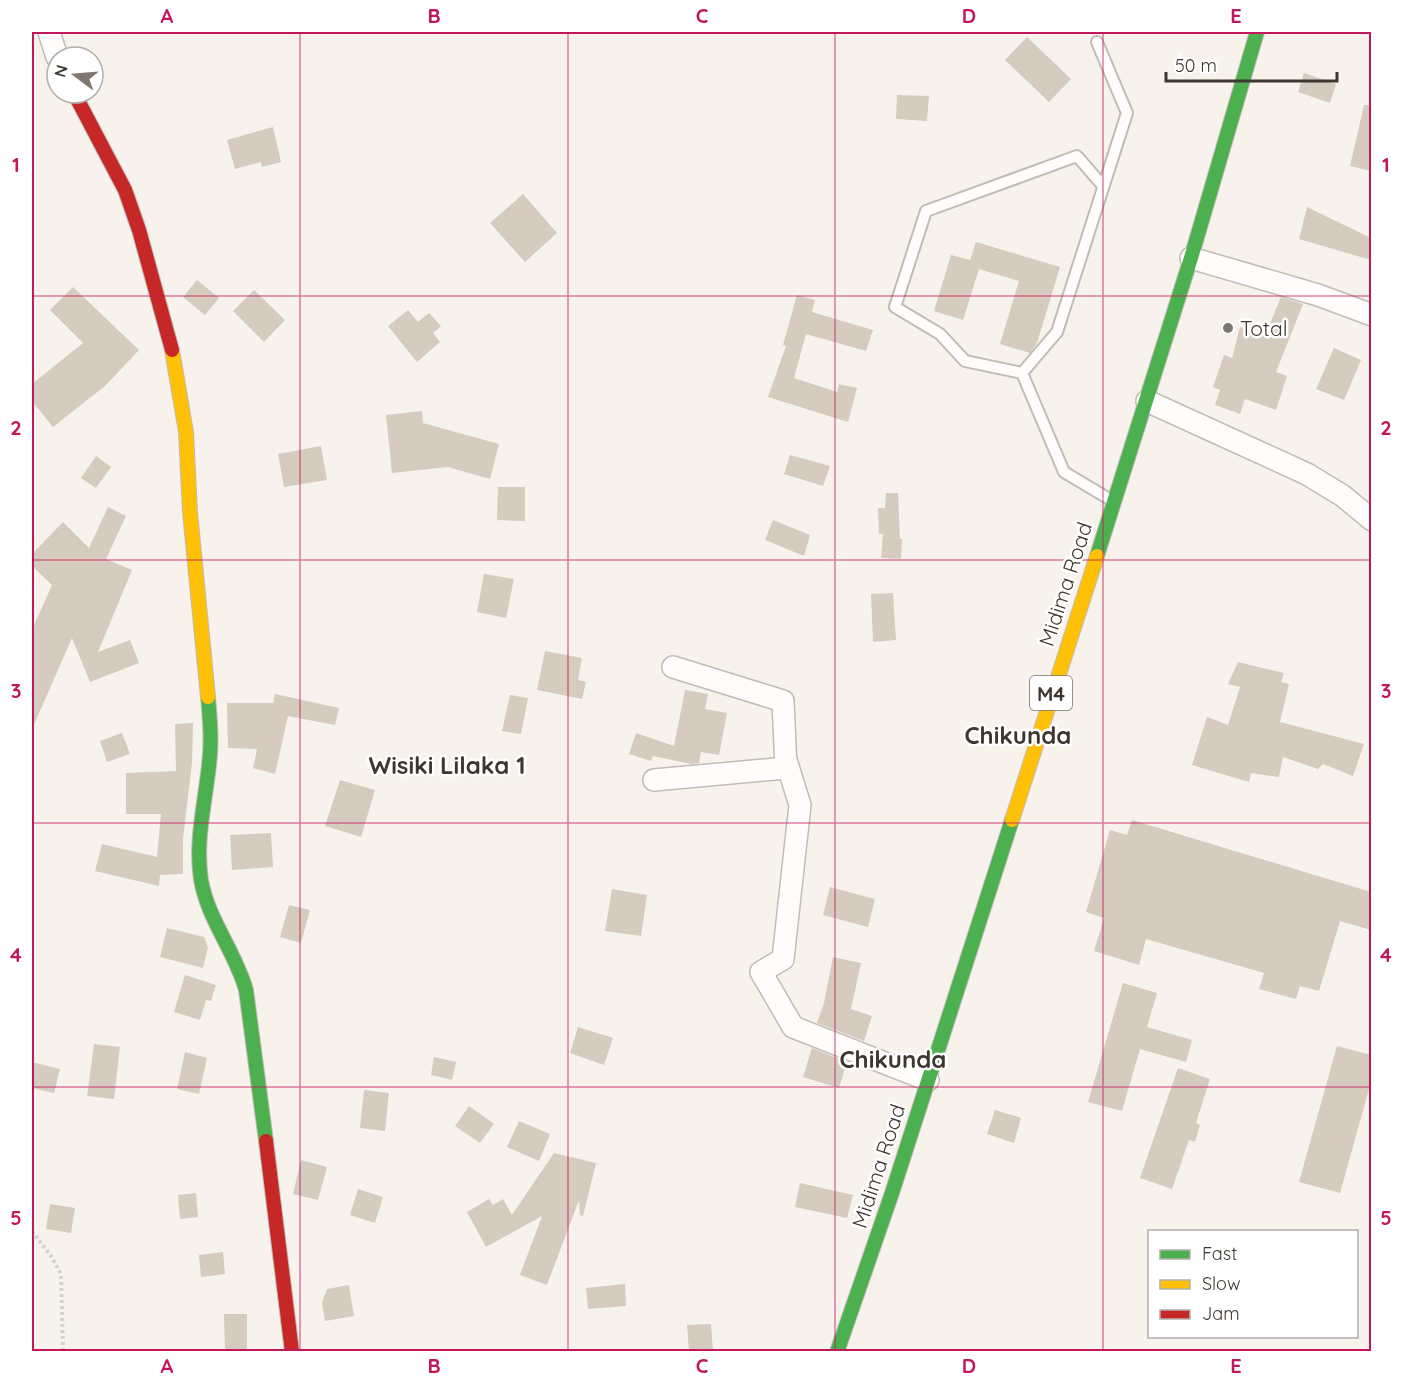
<svg xmlns="http://www.w3.org/2000/svg" width="1403" height="1383" viewBox="0 0 1403 1383" font-family="Quicksand,sans-serif">
	<style>
		.building { fill: #d5cbbf }
		.lines { fill: none; stroke-linecap: round; stroke-linejoin: round }
		.lane-casing { stroke: #c2bcb6; stroke-width: 14 }
		.street-casing { stroke: #c2bcb6; stroke-width: 24 }
		.fast-casing { stroke: #c2bcb6; stroke-width: 16 }
		.slow-casing { stroke: #c2bcb6; stroke-width: 16 }
		.jam-casing { stroke: #c2bcb6; stroke-width: 16 }
		.path { stroke: #d4d2cf; stroke-width: 4; stroke-dasharray: 3 3; stroke-linecap: butt }
		.lane { stroke: #fefdfc; stroke-width: 10 }
		.street { stroke: #fefdfc; stroke-width: 21 }
		.fast { stroke: #4caf50; stroke-width: 14 }
		.slow { stroke: #ffc107; stroke-width: 14 }
		.jam { stroke: #c62828; stroke-width: 14 }
		.grid { fill: none; stroke: #c2185b; stroke-width: 1.5; stroke-opacity: 0.55 }
		.poi-dot { fill: #7f7871; stroke: #fff; stroke-width: 2 }
		.labels { text-anchor: middle; dominant-baseline: central; stroke-width: 5; stroke-linejoin: round; paint-order: stroke }
		.shield { fill: #fff; stroke: #78736d; stroke-width: 1.5 }
		.shield-label { font-size: 20px; font-weight: bold; fill: #3e372f }
		.poi-label { font-size: 21px; fill: #3e372f; stroke: #fff; text-anchor: start }
		.street-label { font-size: 21px; fill: #3e372f; stroke: #fff }
		.quarter-label { font-size: 24px; font-weight: bold; fill: #3e372f; stroke: #fff }
		.neatline { fill: none; stroke: #c2185b; stroke-width: 2 }
		.grid-label { font-size: 20px; text-anchor: middle; font-weight: bold; fill: #c2185b }
	</style>
	<rect width="100%" height="100%" fill="#f8f2ec"/>
	<!-- building -->
	<path class="building" d="M 1027,37 L 1071,79 L 1049,102 L 1005,60 Z
		M 1304,73 L 1336,84 L 1330,103 L 1298,92 Z
		M 897,95 L 929,96 L 927,121 L 896,119 Z
		M 1364,105 L 1371,105 L 1371,171 L 1350,166 Z
		M 273,127 L 281,162 L 262,167 L 261,162 L 235,169 L 227,140 Z
		M 523,194 L 557,233 L 525,262 L 490,223 Z
		M 1307,207 L 1371,238 L 1371,260 L 1299,239 Z
		M 976,242 L 1060,267 L 1037,343 L 1030,353 L 1000,344 L 1019,281 L 979,269 L 963,320 L 934,311 L 951,255 L 970,260 Z
		M 197,280 L 219,298 L 205,315 L 183,297 Z
		M 73,287 L 139,350 L 105,386 L 53,427 L 32,401 L 32,384 L 83,343 L 50,310 Z
		M 254,290 L 285,320 L 264,342 L 233,311 Z
		M 797,295 L 815,300 L 812,312 L 873,330 L 866,351 L 806,334 L 794,378 L 837,392 L 839,384 L 857,388 L 848,422 L 768,397 L 786,346 L 783,345 Z
		M 1281,297 L 1303,304 L 1276,372 L 1287,376 L 1276,410 L 1245,399 L 1240,414 L 1215,405 L 1220,390 L 1213,387 L 1224,355 L 1232,358 L 1240,327 L 1265,336 Z
		M 408,310 L 418,322 L 429,313 L 441,326 L 433,333 L 440,342 L 417,362 L 388,326 Z
		M 1334,348 L 1361,360 L 1344,400 L 1316,389 Z
		M 422,411 L 423,423 L 499,444 L 490,479 L 448,467 L 392,473 L 386,415 Z
		M 321,446 L 327,480 L 284,487 L 278,454 Z
		M 790,455 L 830,466 L 823,486 L 784,474 Z
		M 96,456 L 111,467 L 96,488 L 81,478 Z
		M 498,487 L 525,487 L 525,521 L 497,520 Z
		M 886,493 L 898,493 L 900,539 L 902,539 L 901,559 L 881,558 L 883,534 L 879,534 L 878,508 L 885,508 Z
		M 108,507 L 126,516 L 106,559 L 132,570 L 98,652 L 130,640 L 139,663 L 90,682 L 72,638 L 32,729 L 32,630 L 52,585 L 32,566 L 32,554 L 63,522 L 89,548 Z
		M 773,520 L 810,535 L 804,556 L 765,540 Z
		M 484,574 L 514,579 L 506,618 L 477,612 Z
		M 893,593 L 896,640 L 873,642 L 871,594 Z
		M 545,651 L 582,658 L 578,680 L 586,682 L 582,699 L 537,690 Z
		M 1238,662 L 1284,673 L 1281,682 L 1289,684 L 1280,722 L 1364,744 L 1353,776 L 1323,764 L 1318,769 L 1283,757 L 1279,777 L 1251,773 L 1249,782 L 1192,765 L 1207,717 L 1228,725 L 1240,687 L 1228,684 Z
		M 685,690 L 708,694 L 705,709 L 727,713 L 719,755 L 701,752 L 699,763 L 691,764 L 653,756 L 651,761 L 629,754 L 636,733 L 674,746 Z
		M 275,694 L 339,708 L 335,725 L 288,716 L 275,774 L 253,768 L 257,749 L 228,748 L 227,709 L 227,703 L 273,703 Z
		M 510,695 L 528,698 L 521,734 L 502,731 Z
		M 193,723 L 192,763 L 183,839 L 183,874 L 160,875 L 159,886 L 95,871 L 102,844 L 157,857 L 161,814 L 126,814 L 126,773 L 176,771 L 175,724 Z
		M 122,733 L 130,754 L 107,762 L 100,741 Z
		M 340,780 L 375,790 L 361,837 L 325,826 Z
		M 1132,820 L 1371,892 L 1371,930 L 1340,921 L 1319,991 L 1300,986 L 1296,999 L 1259,989 L 1264,973 L 1146,939 L 1139,965 L 1094,951 L 1104,918 L 1086,912 L 1110,830 L 1127,835 Z
		M 271,833 L 273,867 L 232,870 L 230,835 Z
		M 830,887 L 875,899 L 868,927 L 823,915 Z
		M 612,889 L 647,895 L 641,936 L 605,931 Z
		M 289,905 L 310,910 L 301,943 L 280,937 Z
		M 167,928 L 204,937 L 208,947 L 203,968 L 160,957 Z
		M 833,957 L 861,963 L 851,1009 L 872,1016 L 864,1041 L 817,1023 L 824,1003 Z
		M 185,975 L 216,985 L 211,1001 L 206,1000 L 200,1020 L 174,1012 Z
		M 1123,983 L 1157,993 L 1147,1027 L 1192,1040 L 1186,1062 L 1140,1049 L 1122,1111 L 1088,1102 Z
		M 578,1027 L 613,1038 L 604,1065 L 570,1053 Z
		M 94,1044 L 120,1047 L 114,1099 L 87,1096 Z
		M 1337,1046 L 1371,1055 L 1371,1082 L 1340,1193 L 1299,1182 Z
		M 812,1048 L 847,1062 L 839,1088 L 803,1077 Z
		M 185,1052 L 207,1058 L 199,1094 L 177,1089 Z
		M 434,1057 L 456,1062 L 452,1080 L 431,1075 Z
		M 32,1062 L 60,1069 L 54,1093 L 32,1088 Z
		M 1178,1068 L 1210,1079 L 1196,1123 L 1200,1125 L 1195,1142 L 1189,1140 L 1172,1189 L 1140,1178 Z
		M 364,1090 L 389,1093 L 385,1131 L 360,1128 Z
		M 469,1106 L 494,1124 L 480,1143 L 455,1126 Z
		M 995,1110 L 1021,1118 L 1014,1143 L 987,1134 Z
		M 519,1121 L 550,1134 L 539,1161 L 507,1147 Z
		M 554,1153 L 596,1163 L 583,1216 L 580,1215 L 579,1200 L 547,1285 L 520,1275 L 542,1216 L 486,1247 L 467,1212 L 489,1199 L 493,1205 L 503,1199 L 512,1215 Z
		M 301,1160 L 327,1167 L 318,1200 L 293,1194 Z
		M 800,1183 L 853,1195 L 847,1218 L 795,1207 Z
		M 358,1189 L 383,1197 L 375,1223 L 350,1215 Z
		M 196,1193 L 198,1217 L 180,1219 L 178,1195 Z
		M 50,1204 L 75,1208 L 71,1233 L 46,1229 Z
		M 223,1252 L 225,1274 L 201,1277 L 199,1255 Z
		M 625,1284 L 626,1306 L 588,1309 L 586,1288 Z
		M 349,1285 L 354,1316 L 325,1321 L 322,1303 L 327,1289 Z
		M 224,1314 L 247,1314 L 247,1351 L 225,1351 Z
		M 711,1324 L 713,1352 L 689,1352 L 687,1325 Z"/>
	<g class="lines">
		<defs>
			<path id="lane" d="M 1097,42 L 1127,113 L 1057,332 L 1022,373 L 1064,472 L 1111,500
				M 1022,373 L 965,361 L 940,334 L 895,307 L 926,211 L 1077,156 L 1103,186"/>
			<path id="street" d="M 49,32 L 57,57
				M 1191,258 L 1318,295 L 1372,315
				M 1147,401 L 1307,474 L 1343,496 L 1372,520
				M 786,760 L 800,805 L 783,959 L 761,972 L 793,1027 L 928,1080
				M 654,780 L 786,768 L 783,701 L 673,667"/>
			<path id="fast" d="M 1097,556 L 1191,258 L 1257,32
				M 208,697 C 210,720 212,742 209,765 C 205,803 195,842 201,880 C 208,920 235,951 246,990 L 266,1141
				M 837,1352 L 892,1193 L 1012,820"/>
			<path id="slow" d="M 172,350 L 186,432 L 190,512 L 208,697
				M 1012,820 L 1097,556"/>
			<path id="jam" d="M 74,93 L 125,190 L 139,230 L 172,350
				M 266,1141 L 292,1352"/>
		</defs>
		<!-- lane casing -->
		<use href="#lane" class="lane-casing"/>
		<!-- street casing -->
		<use href="#street" class="street-casing"/>
		<!-- fast casing -->
		<use href="#fast" class="fast-casing"/>
		<!-- slow casing -->
		<use href="#slow" class="slow-casing"/>
		<!-- jam casing -->
		<use href="#jam" class="jam-casing"/>
		<!-- path -->
		<path class="path" d="M 32,1231 L 51,1256 L 61,1274 L 63,1352"/>
		<!-- lane -->
		<use href="#lane" class="lane"/>
		<!-- street -->
		<use href="#street" class="street"/>
		<!-- fast -->
		<use href="#fast" class="fast"/>
		<!-- slow -->
		<use href="#slow" class="slow"/>
		<!-- jam -->
		<use href="#jam" class="jam"/>
	</g>
	<!-- grid -->
	<path class="grid" d="M 300,32 L 300,1352M 568,32 L 568,1352M 835,32 L 835,1352M 1103,32 L 1103,1352M 32,296 L 1372,296M 32,560 L 1372,560M 32,823 L 1372,823M 32,1087 L 1372,1087"/>
	<!-- markers -->
	<circle class="poi-dot" cx="1228" cy="328" r="6"/>
	<g class="labels">
		<!-- shield labels -->
		<rect class="shield" x="1030" y="676" width="42" height="34" rx="4.5"/>
		<g class="shield-label">
			<text x="1051" y="693">M4</text>
		</g>
		<!-- poi labels -->
		<g class="poi-label">
			<text x="1240" y="328">Total</text>
		</g>
		<!-- street labels -->
		<g class="street-label">
			<text transform="translate(1065 584) rotate(-72)">Midima Road</text>
			<text transform="translate(878 1166) rotate(-72)">Midima Road</text>
		</g>
		<!-- quarter labels -->
		<g class="quarter-label">
			<text x="1018" y="735">Chikunda</text>
			<text x="447" y="765">Wisiki Lilaka 1</text>
			<text x="893" y="1059">Chikunda</text>
		</g>
	</g>
	<!-- border -->
	<rect width="1403" height="1383" fill="none" stroke="#ffffff" stroke-width="66"/>
	<!-- legend -->
	<rect x="1148" y="1230" width="210" height="108" fill="#ffffff" stroke="#b2afac" stroke-width="1.5"/>
	<rect x="1160" y="1250" width="30" height="9" fill="#4caf50" stroke="#b2afac" stroke-width="1.5"/>
	<text x="1202" y="1260" font-size="18" fill="#3e372f">Fast</text>
	<rect x="1160" y="1280" width="30" height="9" fill="#ffc107" stroke="#b2afac" stroke-width="1.5"/>
	<text x="1202" y="1290" font-size="18" fill="#3e372f">Slow</text>
	<rect x="1160" y="1310" width="30" height="9" fill="#c62828" stroke="#b2afac" stroke-width="1.5"/>
	<text x="1202" y="1320" font-size="18" fill="#3e372f">Jam</text>
	<!-- north arrow -->
	<g transform="translate(75 75) rotate(286)"><circle r="28" fill="#ffffff" stroke="#b2afac" stroke-width="1.5"/>
	<path d="M0-4.5L10 22L0 15L-10 22Z" fill="#7f7871"/>
	<text y="-9" font-size="16" font-weight="bold" text-anchor="middle" fill="#3e372f">N</text>
	</g>
	<!-- scale -->
	<path d="M1166 72v9h171v-9" fill="none" stroke="#3e372f" stroke-width="3"/>
	<text x="1175" y="72" font-size="18" fill="#3e372f" stroke="#ffffff" stroke-width="4.5" paint-order="stroke">50 m</text>
	<rect x="33" y="33" width="1337" height="1317" class="neatline"/>
	<g class="grid-label">
		<text x="167" y="23">A</text>
		<text x="434" y="23">B</text>
		<text x="702" y="23">C</text>
		<text x="969" y="23">D</text>
		<text x="1236" y="23">E</text>
		<text x="16" y="172">1</text>
		<text x="1386" y="172">1</text>
		<text x="16" y="435">2</text>
		<text x="1386" y="435">2</text>
		<text x="16" y="698">3</text>
		<text x="1386" y="698">3</text>
		<text x="16" y="962">4</text>
		<text x="1386" y="962">4</text>
		<text x="16" y="1225">5</text>
		<text x="1386" y="1225">5</text>
		<text x="167" y="1373">A</text>
		<text x="434" y="1373">B</text>
		<text x="702" y="1373">C</text>
		<text x="969" y="1373">D</text>
		<text x="1236" y="1373">E</text>
	</g>
</svg>
